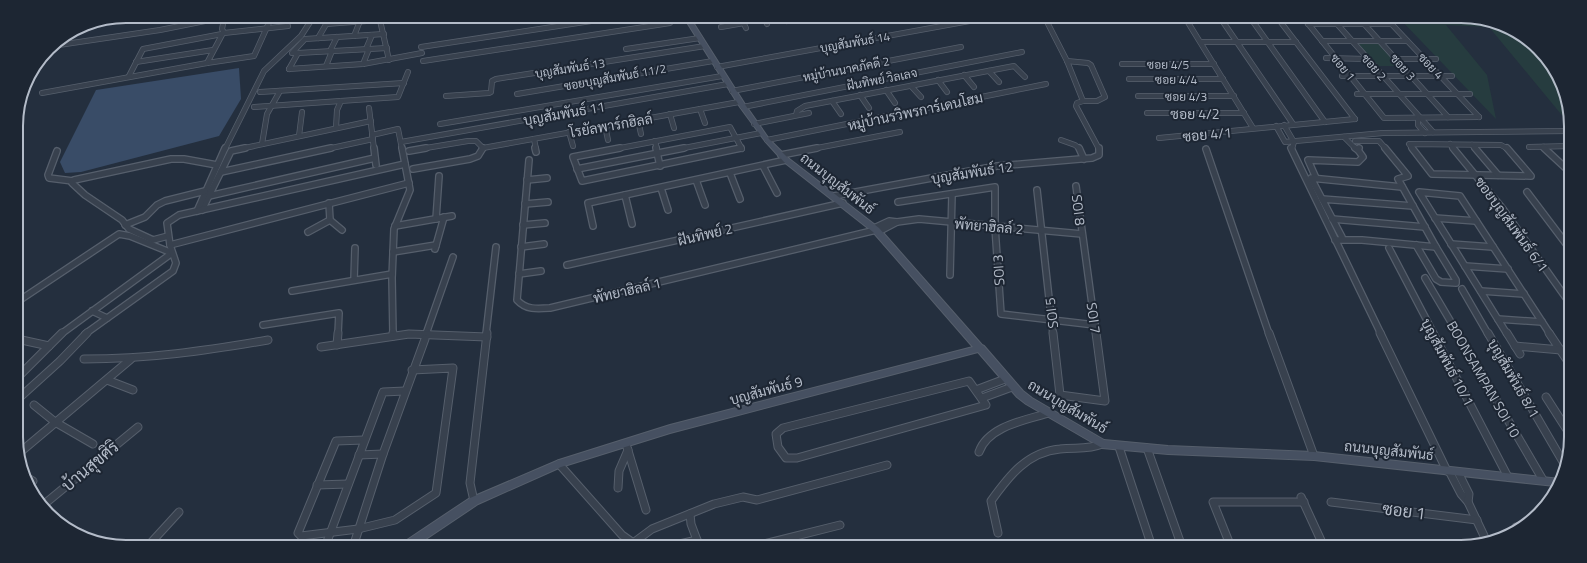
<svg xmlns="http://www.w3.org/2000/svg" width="1587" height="563" font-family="'Titillium Web',Sarabun,sans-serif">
	<rect width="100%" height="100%" fill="#242f3e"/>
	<!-- green -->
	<g fill="#263c3f">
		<path d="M1397 16H1461L1496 22 1544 54 1570 112V125L1489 27 1446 25 1487 75 1496 119Z"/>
		<path d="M1356 42 1380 43 1401 66H1376Z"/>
	</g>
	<!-- water -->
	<path fill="#394c67" d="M239 68 241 99 219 136 81 172 65 173 60 162 96 90Z"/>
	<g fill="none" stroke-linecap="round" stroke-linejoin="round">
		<defs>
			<g id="street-far2">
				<path d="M379 16 389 60"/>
				<path d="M740 16 746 28"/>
				<path d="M763 16 767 24"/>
				<path d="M784 16 787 21"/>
				<path d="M807 16 808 18"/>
				<path d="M1044 16 1067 61 1083 101 1077 103 1076 106 1099 149"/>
				<path d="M1184 16 1253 128"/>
				<path d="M1219 16 1293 124"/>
				<path d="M1249 16 1325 122"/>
				<path d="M1276 16 1355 119"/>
				<path d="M1302 16 1384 118 1479 117"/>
				<path d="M1330 16 1433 132"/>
				<path d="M1357 16 1448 117"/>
				<path d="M1384 16 1479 117"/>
				<path d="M216 18 224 19 222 29 224 33 288 26"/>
				<path d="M687 18 698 16"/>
				<path d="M224 19 257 16"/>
				<path d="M690 22 711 16"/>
				<path d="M326 24 380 20"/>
				<path d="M1308 24H1391"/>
				<path d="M721 27 744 23"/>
				<path d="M223 33 207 63 254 56 272 16"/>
				<path d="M354 36 362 16"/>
				<path d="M318 38 331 16"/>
				<path d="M1322 41H1407"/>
				<path d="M1201 42H1296"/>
				<path d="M52 46 160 30 210 20 217 16"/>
				<path d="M421 47 624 16"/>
				<path d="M366 49 372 35"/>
				<path d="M626 49 700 38"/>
				<path d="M330 51 337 37"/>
				<path d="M298 53 387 48"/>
				<path d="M1326 58 1367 59"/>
				<path d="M1396 59H1436"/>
				<path d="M423 61 670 23 666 16"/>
				<path d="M1067 61 1088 63 1091 65 1105 97 1097 101H1083"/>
				<path d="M136 62 213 50"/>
				<path d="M363 64 369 49"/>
				<path d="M1122 64H1214"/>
				<path d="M326 66 332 51"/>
				<path d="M717 67 986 18 1016 16"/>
				<path d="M289 69 363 64 422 53"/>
				<path d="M289 69 298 53H292L305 39 384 34"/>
				<path d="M989 71 999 82"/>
				<path d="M964 75 974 87"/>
				<path d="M129 76 143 49 222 34"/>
				<path d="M1342 76H1452"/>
				<path d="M1129 79H1223"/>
				<path d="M938 80 947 92"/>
				<path d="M911 86 921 97"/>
				<path d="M886 90 895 103"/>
				<path d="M732 91 961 47"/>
				<path d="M260 92 404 83"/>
				<path d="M42 93 207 63"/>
				<path d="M517 94 713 61"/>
				<path d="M1357 94H1470"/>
				<path d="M860 95 869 108"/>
				<path d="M446 96 489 93 491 92 492 81 496 79 705 46"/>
				<path d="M1138 96H1234"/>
				<path d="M832 101 841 114"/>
				<path d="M254 107 398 97 408 72"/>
				<path d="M743 107 1022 52"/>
				<path d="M369 108 374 149"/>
				<path d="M700 109 705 123"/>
				<path d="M1147 113H1244"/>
				<path d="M670 114 674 128"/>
				<path d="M796 115 797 111 805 106 1014 66 1025 77"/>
				<path d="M1418 118V125L1425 133"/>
				<path d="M638 120 641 134"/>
				<path d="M440 124 722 76"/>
				<path d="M754 124 809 113"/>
				<path d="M1284 125 1294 142"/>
				<path d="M605 126 608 140"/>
				<path d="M1276 126 1285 142 1383 133 1570 131"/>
				<path d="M336 128 337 110 341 101"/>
				<path d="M569 132 573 146"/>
				<path d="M372 135 398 129 402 149"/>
				<path d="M299 136 302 112"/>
				<path d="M1344 137 1356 149"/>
				<path d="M1159 138 1355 119"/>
				<path d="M534 139 536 149"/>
				<path d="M767 140 1046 84"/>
				<path d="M1061 140 1075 145 1080 149"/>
				<path d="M655 141 657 149"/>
				<path d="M1355 141H1379L1386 149"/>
				<path d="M401 142 728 84"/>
				<path d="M262 144 267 114 280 91"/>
				<path d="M1450 144 1454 149"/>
				<path d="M1472 145 1476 149"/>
				<path d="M1529 147 1570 146"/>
				<path d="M1543 147 1545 149"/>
				<path d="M483 148 739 102"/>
				<path d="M225 149 264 71 301 36 314 16"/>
				<path d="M240 149 371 121"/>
				<path d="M327 149 373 139"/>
				<path d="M420 149 468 141H476L483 148"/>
				<path d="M615 149 730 127 742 149"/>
				<path d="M679 149 761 133"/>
				<path d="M812 149 900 132"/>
				<path d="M1292 149 1294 142"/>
				<path d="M1413 149 1409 144 1501 145 1508 149"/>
			</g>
			<g id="street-far1">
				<path d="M374 148 376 165"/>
				<path d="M535 148 536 152"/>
				<path d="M620 148 573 157 582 181 741 148"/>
				<path d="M656 148 660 166"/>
				<path d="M1079 148 1084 159"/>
				<path d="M1291 148 1381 334"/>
				<path d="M1355 148 1358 150 1359 148"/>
				<path d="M1412 148 1432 174 1531 176 1507 148"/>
				<path d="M1453 148 1503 209 1571 305"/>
				<path d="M1475 148 1498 175"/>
				<path d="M1544 148 1570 172"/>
				<path d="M1206 149 1269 334"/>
				<path d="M57 151 48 175 49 178 73 181"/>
				<path d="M409 151 426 148"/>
				<path d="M781 155 817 148"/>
				<path d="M529 160 517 300C526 310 537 309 550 308L876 230"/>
				<path d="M763 166 777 193"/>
				<path d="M413 169 470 159 478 156 483 148"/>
				<path d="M577 169 684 148"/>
				<path d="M221 172 331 148"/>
				<path d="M730 173 740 199"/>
				<path d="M1316 178 1308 160 1358 162 1363 157 1358 150"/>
				<path d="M527 180 547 178"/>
				<path d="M696 180 705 205"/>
				<path d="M1076 186 1096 334"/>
				<path d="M661 188 668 210"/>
				<path d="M1037 190 1053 334"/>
				<path d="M1527 192 1570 249"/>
				<path d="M625 195 632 224"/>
				<path d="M209 196 375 158"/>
				<path d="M834 196 997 166 1092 158 1099 155V148"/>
				<path d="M1322 199 1311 178 1402 187"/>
				<path d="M898 202 995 187V227L1001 314 1095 325"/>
				<path d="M329 203 330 220 342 230"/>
				<path d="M525 204 548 202"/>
				<path d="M202 210 231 151 245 148"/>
				<path d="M197 211 225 148"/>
				<path d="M1435 218 1476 221"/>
				<path d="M436 219 439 176"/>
				<path d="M1332 219 1425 227"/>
				<path d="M897 222 919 219 1082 234"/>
				<path d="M125 225 145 217 157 205 165 201 205 191"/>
				<path d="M523 225 545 223"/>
				<path d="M395 226 452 216"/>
				<path d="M593 226 588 203 786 160"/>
				<path d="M874 228 889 221 897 222 878 232"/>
				<path d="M308 232 330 220"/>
				<path d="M168 236 153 240 129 229 122 220 85 195 72 183 74 180 171 159H184L217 165"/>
				<path d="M1342 237 1322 199 1413 206"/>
				<path d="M1335 240H1362L1436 247 1398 179 1408 176 1385 148"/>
				<path d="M1451 244 1493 247"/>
				<path d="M170 245 409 183"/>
				<path d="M1416 245 1436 279 1441 282 1456 283V280L1436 247"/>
				<path d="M521 247 544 244"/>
				<path d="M1389 248 1434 334"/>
				<path d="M435 249 444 217"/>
				<path d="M393 252 436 245"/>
				<path d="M567 265 843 203"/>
				<path d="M1465 266 1508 269"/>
				<path d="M519 274 541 271"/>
				<path d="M950 275 952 194"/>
				<path d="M1425 278 1458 334"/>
				<path d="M354 280 355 248"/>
				<path d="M1462 289 1488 334"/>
				<path d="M292 291 392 274"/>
				<path d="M1481 291 1524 294"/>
				<path d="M17 302 119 234 130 236 172 253 61 334"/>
				<path d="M92 311 107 318"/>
				<path d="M1498 319 1542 322"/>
				<path d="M263 325 339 313 338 334"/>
				<path d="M85 334 173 271 176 263 170 245 167 223 179 215 405 164"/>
				<path d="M393 334 392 278 394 229 410 190 402 148"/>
				<path d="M426 334 453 257"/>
				<path d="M486 334 496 247"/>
				<path d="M1507 334 1419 192 1460 196 1550 334"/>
			</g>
			<g id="street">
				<path d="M393 333V336"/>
				<path d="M1053 333 1060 395 1105 401 1096 333"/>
				<path d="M1269 333 1314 456"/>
				<path d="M1380 333 1447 471"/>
				<path d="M1433 333 1508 477"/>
				<path d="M1457 333 1543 480"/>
				<path d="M1488 333 1566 467"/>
				<path d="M1507 333 1520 354"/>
				<path d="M1549 333 1571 366"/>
				<path d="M426 335 427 333"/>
				<path d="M17 339 49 346"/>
				<path d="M337 345 338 333"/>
				<path d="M1515 346 1561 350"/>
				<path d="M321 347 409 334 487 337"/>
				<path d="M84 359C149 359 204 351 268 340"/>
				<path d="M18 377 62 333"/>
				<path d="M107 380 133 390"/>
				<path d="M969 381 986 405 797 458H786L778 447 776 434 783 428Z"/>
				<path d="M976 390 1005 379"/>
				<path d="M1546 397 1571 436"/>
				<path d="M982 398 1012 387"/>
				<path d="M18 399 60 361 87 333"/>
				<path d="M34 405 55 422 93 444"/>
				<path d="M364 440 336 441 298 533 301 536 358 529 395 520 436 493 453 368 412 370"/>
				<path d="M626 444 646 510"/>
				<path d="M1119 447 1152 547"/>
				<path d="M1147 448 1182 547"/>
				<path d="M979 452C988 426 1026 420 1049 413"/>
				<path d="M18 454 131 359"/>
				<path d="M359 455 383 454"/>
				<path d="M559 464 622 535 639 547"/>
				<path d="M1449 471 1461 494 1468 502 1486 540"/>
				<path d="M1458 472 1469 494 1468 502"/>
				<path d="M28 478 33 481"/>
				<path d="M317 485 348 484"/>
				<path d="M618 488 619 471 628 450"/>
				<path d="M1301 497 1324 547"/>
				<path d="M474 501 470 483 487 333"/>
				<path d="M1331 502 1477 520"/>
				<path d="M42 506 138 427"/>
				<path d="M690 514 691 524 697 540"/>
				<path d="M1516 527H1520"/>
				<path d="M998 533 991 501C1009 476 1027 452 1060 449 1075 447 1088 450 1102 444"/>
				<path d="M633 543 652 529 714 504 743 497 757 500 887 465"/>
				<path d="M147 547 179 512"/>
				<path d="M325 547 383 392 405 391"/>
				<path d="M353 547 383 454 425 339"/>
				<path d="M649 547 671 546 697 540 699 547"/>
				<path d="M752 547 840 525"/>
				<path d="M1231 547 1213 502H1304"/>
			</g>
			<path id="secondary" d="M683 16H689L746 106 769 139 788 158 879 228 982 345 984 346 1023 391 1032 398 1104 440 1168 446 1314 452 1560 479 1555 486 1314 460 1168 454 1102 448 1026 404 1017 397 978 352 670 433 561 467 478 504 414 547H400L401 544 470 498 559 460 670 425 973 347 873 232 784 162 765 141 740 107Z"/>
		</defs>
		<!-- street-far2 casing -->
		<use href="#street-far2" stroke="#565f6c" stroke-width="6"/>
		<!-- street-far1 casing -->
		<use href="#street-far1" stroke="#565f6c" stroke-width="8"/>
		<!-- street casing -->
		<use href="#street" stroke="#565f6c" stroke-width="9"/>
		<!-- secondary casing -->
		<use href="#secondary" stroke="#565f6c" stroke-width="2"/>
		<!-- street-far2 -->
		<use href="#street-far2" stroke="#38414e" stroke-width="4.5"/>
		<!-- street-far1 -->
		<use href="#street-far1" stroke="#38414e" stroke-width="5.5"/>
		<!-- street -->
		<use href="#street" stroke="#38414e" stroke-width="7"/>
		<!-- secondary -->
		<use href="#secondary" fill="#465061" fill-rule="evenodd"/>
	</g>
	<g text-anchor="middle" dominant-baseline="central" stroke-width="4" stroke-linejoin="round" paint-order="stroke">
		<!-- far-street labels -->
		<g font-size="12" fill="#b4bcc9" stroke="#1d2633">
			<text transform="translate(855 42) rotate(-10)">บุญสัมพันธ์ 14</text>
			<text x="1168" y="64">ซอย 4/5</text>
			<text transform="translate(1431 66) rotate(47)">ซอย 4</text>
			<text transform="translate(1343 67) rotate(51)">ซอย 1</text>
			<text transform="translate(1374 67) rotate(49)">ซอย 2</text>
			<text transform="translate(1403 67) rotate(48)">ซอย 3</text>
			<text transform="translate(570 68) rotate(-9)">บุญสัมพันธ์ 13</text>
			<text transform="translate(846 69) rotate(-11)">หมู่บ้านนาคภัคดี 2</text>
			<text transform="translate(615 77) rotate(-10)">ซอยบุญสัมพันธ์ 11/2</text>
			<text transform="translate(882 79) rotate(-11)">ฝันทิพย์ วิลเลจ</text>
			<text x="1176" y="79">ซอย 4/4</text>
			<text x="1186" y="96">ซอย 4/3</text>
		</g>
		<!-- street labels -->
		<g font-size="14" fill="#b4bcc9" stroke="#1d2633">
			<text transform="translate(915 111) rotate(-12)">หมู่บ้านรวิพรการ์เดนโฮม</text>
			<text transform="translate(564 113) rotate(-10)">บุญสัมพันธ์ 11</text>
			<text x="1195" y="113">ซอย 4/2</text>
			<text transform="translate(611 125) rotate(-10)">โรยัลพาร์กฮิลล์</text>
			<text transform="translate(1207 134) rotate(-5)">ซอย 4/1</text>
			<text transform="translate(972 172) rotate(-9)">บุญสัมพันธ์ 12</text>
			<text transform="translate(838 183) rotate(38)">ถนนบุญสัมพันธ์</text>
			<text transform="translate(1079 210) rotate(83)">SOI 8</text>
			<text transform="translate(1512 224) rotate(54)">ซอยบุญสัมพันธ์ 6/1</text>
			<text transform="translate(989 226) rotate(5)">พัทยาฮิลล์ 2</text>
			<text transform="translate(705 234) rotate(-13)">ฝันทิพย์ 2</text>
			<text transform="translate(998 270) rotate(-94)">SOI 3</text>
			<text transform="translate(627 290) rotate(-13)">พัทยาฮิลล์ 1</text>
			<text transform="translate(1051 313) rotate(-97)">SOI 5</text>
			<text transform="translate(1094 318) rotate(82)">SOI 7</text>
			<text transform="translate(1448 362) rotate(62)">บุญสัมพันธ์ 10/1</text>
			<text transform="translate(1514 378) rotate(60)">บุญสัมพันธ์ 8/1</text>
			<text transform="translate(1484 379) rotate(60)">BOONSAMPAN SOI 10</text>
			<text transform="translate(766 390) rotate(-15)">บุญสัมพันธ์ 9</text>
			<text transform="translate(1068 406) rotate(31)">ถนนบุญสัมพันธ์</text>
			<text transform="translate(1389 450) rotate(6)">ถนนบุญสัมพันธ์</text>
		</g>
		<!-- near-street labels -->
		<g font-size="17" fill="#b4bcc9" stroke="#1d2633">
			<text transform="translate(90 466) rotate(-40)">บ้านสุขศิริ</text>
			<text transform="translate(1404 511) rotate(7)">ซอย 1</text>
		</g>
	</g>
	<!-- crop -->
	<path d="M0 0H1587V563H0ZM126 23H1461A103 103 0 0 1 1564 126V437A103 103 0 0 1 1461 540H126A103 103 0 0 1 23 437V126A103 103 0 0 1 126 23Z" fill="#1d2633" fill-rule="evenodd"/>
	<path fill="none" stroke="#b4bcc9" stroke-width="2" d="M126 23H1461A103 103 0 0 1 1564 126V437A103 103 0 0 1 1461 540H126A103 103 0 0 1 23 437V126A103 103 0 0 1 126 23Z"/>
</svg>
